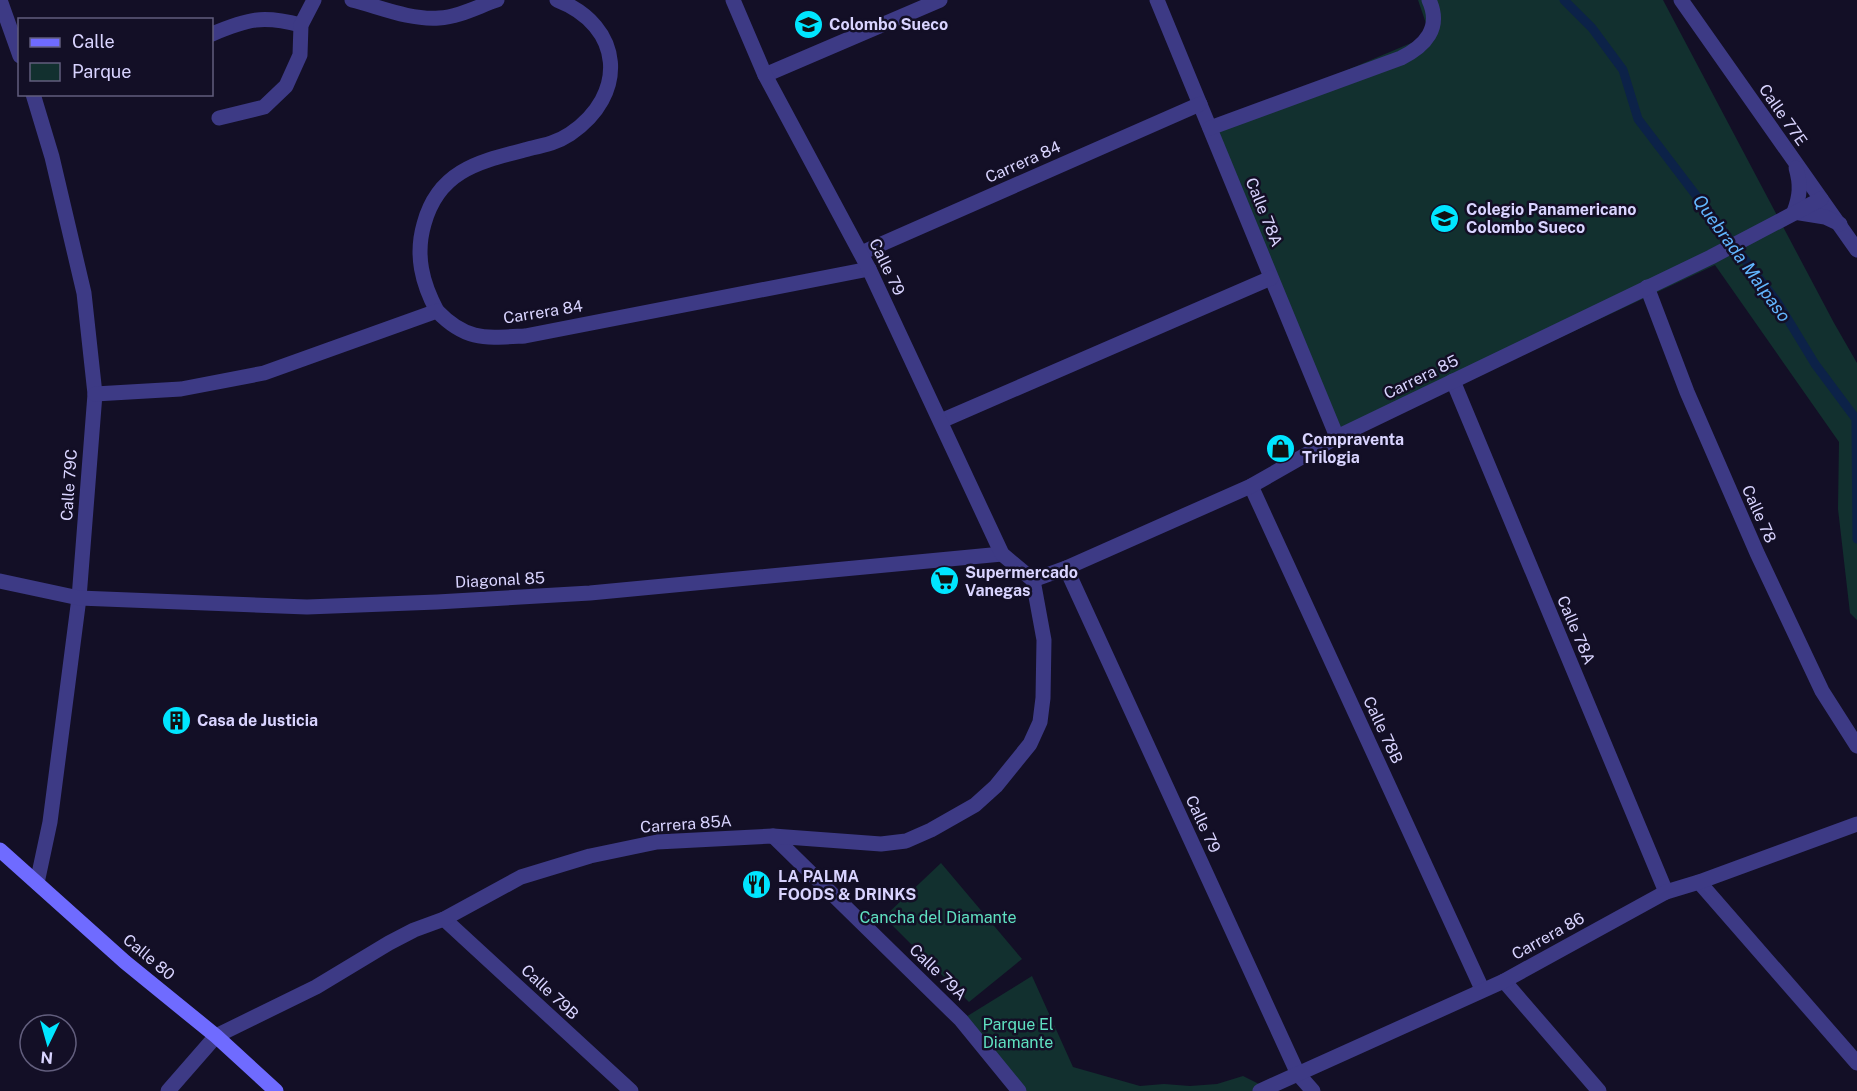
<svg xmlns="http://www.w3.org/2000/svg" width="1857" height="1091" font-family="'Public Sans',sans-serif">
	<rect width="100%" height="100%" fill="#130f26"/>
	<!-- green -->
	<g fill="#12302f">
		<path d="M1418 0H1663L1834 323 1857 363V620L1850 613 1838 509 1839 442 1715 265 1339 441 1213 127 1430 35Z"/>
		<path d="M941 863 1022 959 969 1002 884 917Z"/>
		<path d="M1032 976 1073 1067 1140 1086 1164 1084 1190 1086 1217 1084 1243 1076 1267 1088 1260 1091H1019L961 1020Z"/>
	</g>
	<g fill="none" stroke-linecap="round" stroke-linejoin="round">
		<!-- stream -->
		<path stroke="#0c2248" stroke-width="9" d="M1564 0 1592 28 1623 70 1638 119 1778 303 1815 364 1856 419 1857 539"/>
		<!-- street -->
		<g stroke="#3d3a85" stroke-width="15">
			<path d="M0 0 20 56"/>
			<path d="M352 0C380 7 409 20 439 18 459 17 479 6 497 0"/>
			<path d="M1157 0 1337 437"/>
			<path d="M1681 0 1857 250"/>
			<path d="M212 34C248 19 262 15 301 25"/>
			<path d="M765 75 940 0"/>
			<path d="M33 94 52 157 84 293 95 394 79 598 50 822 37 883"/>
			<path d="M219 118 264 107 286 86 300 55 301 25 314 0"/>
			<path d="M1210 128 1401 58C1425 46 1442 28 1429 0"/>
			<path d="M1796 168C1801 185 1800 196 1794 212L1825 217 1840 224"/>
			<path d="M861 253 1200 104"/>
			<path d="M1647 287 1687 392 1757 553 1822 691 1857 746"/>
			<path d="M437 311C422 283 415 255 424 224 439 168 483 161 532 148 546 145 558 142 570 134 628 95 624 26 557 0"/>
			<path d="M1453 381 1666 892"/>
			<path d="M95 394 181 389 264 373 437 311C466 341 485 338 525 336L869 269"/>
			<path d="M941 421 1271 278"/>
			<path d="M1251 486 1482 989"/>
			<path d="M1066 568 1298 1074 1313 1091"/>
			<path d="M1033 580 1066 568 1251 486 1337 437 1711 257 1821 199"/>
			<path d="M0 581 79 598 307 607 437 602 590 593 1002 554"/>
			<path d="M773 836 961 1020 1019 1091"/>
			<path d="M1699 882 1857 1063"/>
			<path d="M444 919 631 1091"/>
			<path d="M1504 981 1599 1091"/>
			<path d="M168 1091 216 1036 316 987 389 943 414 930 444 919 521 877 590 856 657 842 773 836 881 844 906 841 931 830 975 805 996 786 1030 744 1040 722 1043 698 1044 640 1033 580 1002 554 869 269 765 75 733 0"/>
			<path d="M1260 1091 1504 981 1666 892 1699 882 1857 824"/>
		</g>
		<!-- secondary -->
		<path stroke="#6f6bff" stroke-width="15" d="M0 850 125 962 216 1036 276 1091"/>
	</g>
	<!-- icons -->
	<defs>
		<symbol id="school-disc" viewBox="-11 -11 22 22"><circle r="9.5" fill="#00e5ff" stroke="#130f26"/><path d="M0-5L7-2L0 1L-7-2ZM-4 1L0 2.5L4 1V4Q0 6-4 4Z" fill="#111"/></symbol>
		<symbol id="shop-disc" viewBox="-11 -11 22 22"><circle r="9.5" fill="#00e5ff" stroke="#130f26"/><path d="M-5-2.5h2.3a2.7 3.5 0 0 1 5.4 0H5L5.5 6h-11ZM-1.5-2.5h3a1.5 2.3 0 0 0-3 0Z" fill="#111"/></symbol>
		<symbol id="supermarket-disc" viewBox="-11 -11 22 22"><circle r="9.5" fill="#00e5ff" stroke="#130f26"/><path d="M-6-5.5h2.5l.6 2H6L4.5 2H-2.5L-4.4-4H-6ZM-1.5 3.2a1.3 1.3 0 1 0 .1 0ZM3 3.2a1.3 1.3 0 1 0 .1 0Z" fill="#111"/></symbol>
		<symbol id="building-disc" viewBox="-11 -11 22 22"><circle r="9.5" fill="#00e5ff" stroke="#130f26"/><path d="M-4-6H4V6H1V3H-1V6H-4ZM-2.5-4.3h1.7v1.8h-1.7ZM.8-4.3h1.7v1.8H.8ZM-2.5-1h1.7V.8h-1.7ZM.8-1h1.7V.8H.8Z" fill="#111"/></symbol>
		<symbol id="restaurant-disc" viewBox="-11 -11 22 22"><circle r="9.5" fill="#00e5ff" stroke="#130f26"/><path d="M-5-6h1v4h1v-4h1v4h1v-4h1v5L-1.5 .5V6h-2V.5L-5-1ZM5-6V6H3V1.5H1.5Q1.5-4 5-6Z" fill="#111"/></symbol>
	</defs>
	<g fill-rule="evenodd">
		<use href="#school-disc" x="792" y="8" width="33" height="33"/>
		<use href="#school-disc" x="1428" y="202" width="33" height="33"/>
		<use href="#shop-disc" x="1264" y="432" width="33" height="33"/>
		<use href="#supermarket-disc" x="928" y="564" width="33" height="33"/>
		<use href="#building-disc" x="160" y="704" width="33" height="33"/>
		<use href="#restaurant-disc" x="740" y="868" width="33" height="33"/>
	</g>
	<g text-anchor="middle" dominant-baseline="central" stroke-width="5" stroke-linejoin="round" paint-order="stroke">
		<!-- poi labels -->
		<g font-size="16" font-weight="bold" fill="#d9d4ff" stroke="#130f26" text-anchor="start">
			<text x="829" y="24">Colombo Sueco</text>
			<text x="1466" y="209">Colegio Panamericano<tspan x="1466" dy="18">Colombo Sueco</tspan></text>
			<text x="1302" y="439">Compraventa<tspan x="1302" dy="18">Trilogia</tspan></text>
			<text x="965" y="572">Supermercado<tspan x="965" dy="18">Vanegas</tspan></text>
			<text x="197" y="720">Casa de Justicia</text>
			<text x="778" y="876">LA PALMA<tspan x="778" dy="18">FOODS &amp; DRINKS</tspan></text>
		</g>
		<!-- street labels -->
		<g font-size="16" fill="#d9d4ff" stroke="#130f26">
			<text transform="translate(1783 115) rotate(55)">Calle 77E</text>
			<text transform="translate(1023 162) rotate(-24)">Carrera 84</text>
			<text transform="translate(1264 212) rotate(68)">Calle 78A</text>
			<text transform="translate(887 267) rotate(64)">Calle 79</text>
			<text transform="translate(543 312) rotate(-9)">Carrera 84</text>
			<text transform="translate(1421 377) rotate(-26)">Carrera 85</text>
			<text transform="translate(69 485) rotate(-86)">Calle 79C</text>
			<text transform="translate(1759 514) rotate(66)">Calle 78</text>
			<text transform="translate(500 580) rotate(-3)">Diagonal 85</text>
			<text transform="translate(1576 630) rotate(67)">Calle 78A</text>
			<text transform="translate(1383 730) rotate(65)">Calle 78B</text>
			<text transform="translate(686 824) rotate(-4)">Carrera 85A</text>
			<text transform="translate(1203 824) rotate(65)">Calle 79</text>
			<text transform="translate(1548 936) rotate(-29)">Carrera 86</text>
			<text transform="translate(149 957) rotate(40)">Calle 80</text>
			<text transform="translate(938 972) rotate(44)">Calle 79A</text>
			<text transform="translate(550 992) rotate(43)">Calle 79B</text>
		</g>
		<!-- park labels -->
		<g font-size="16" fill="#5fe0c0" stroke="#130f26">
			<text x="938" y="917">Cancha del Diamante</text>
			<text x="1018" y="1024">Parque El<tspan x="1018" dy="18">Diamante</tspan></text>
		</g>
		<!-- water labels -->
		<g font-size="18" font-style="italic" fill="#62b6ff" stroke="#130f26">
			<text transform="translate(1742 258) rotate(54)">Quebrada Malpaso</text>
		</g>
	</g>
	<!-- legend -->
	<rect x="18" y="18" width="195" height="78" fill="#130f26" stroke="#625e7d" stroke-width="1.5"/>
	<rect x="30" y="38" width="30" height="9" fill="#6f6bff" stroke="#625e7d" stroke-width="1.5"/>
	<text x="72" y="48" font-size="18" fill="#d9d4ff">Calle</text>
	<rect x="30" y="63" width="30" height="18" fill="#12302f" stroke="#625e7d" stroke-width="1.5"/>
	<text x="72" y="78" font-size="18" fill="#d9d4ff">Parque</text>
	<!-- north arrow -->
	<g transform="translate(48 1043) rotate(185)"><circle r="28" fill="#130f26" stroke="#625e7d" stroke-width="1.5"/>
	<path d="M0-4.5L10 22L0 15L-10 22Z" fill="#00e5ff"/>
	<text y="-9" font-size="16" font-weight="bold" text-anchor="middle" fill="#d9d4ff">N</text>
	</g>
</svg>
